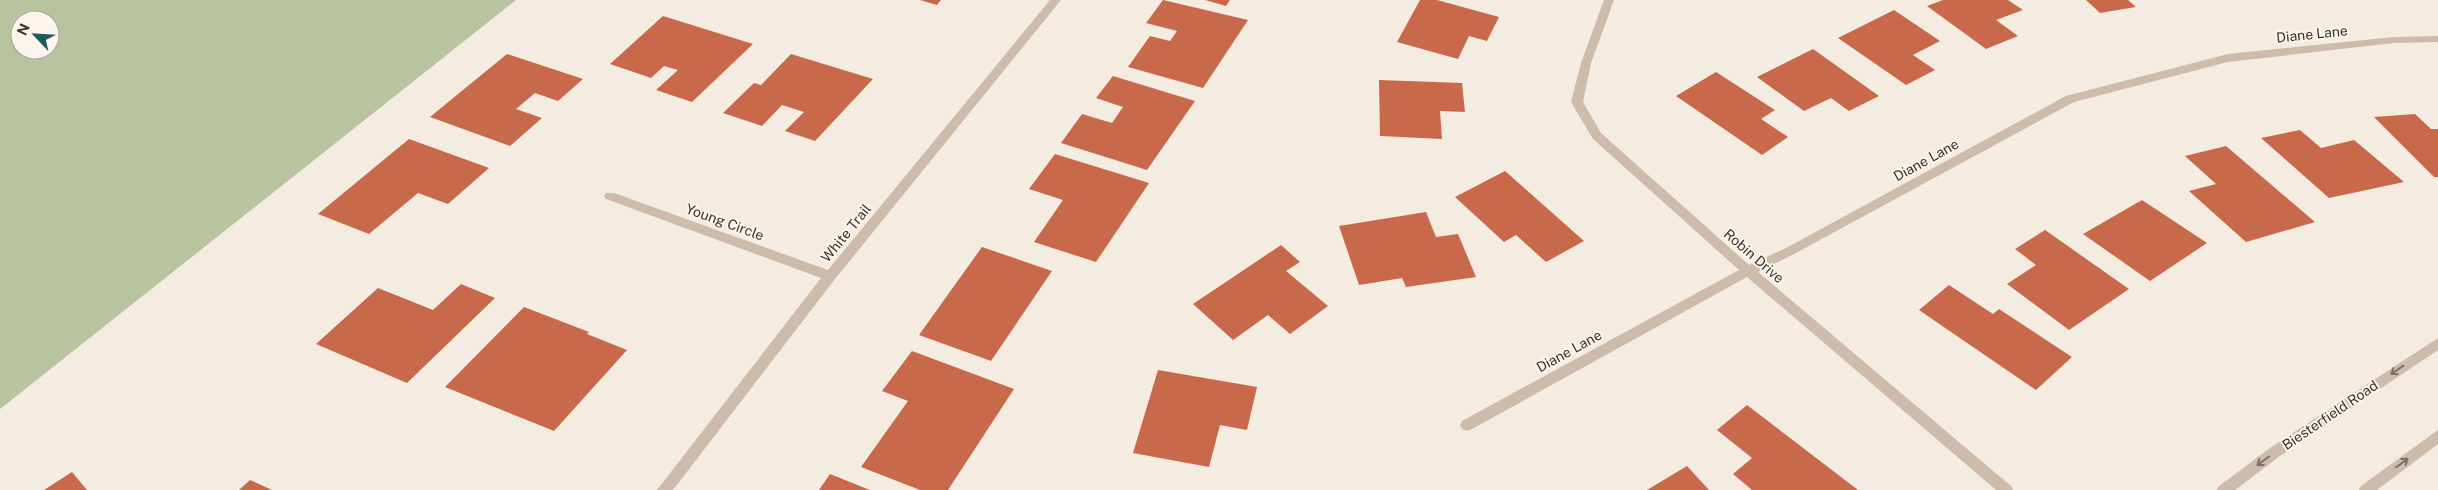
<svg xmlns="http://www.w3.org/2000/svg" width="2438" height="490" font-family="'Public Sans',sans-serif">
	<rect width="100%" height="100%" fill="#f4ebe1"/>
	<!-- green -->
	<path fill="#b8c4a0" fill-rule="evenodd" d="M0 0H516L0 409ZM20 20H50V50H20Z"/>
	<!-- building -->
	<g fill="#c8694b">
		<path d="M920 0H941L937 5Z"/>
		<path d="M1163 0 1248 20 1203 88 1128 67 1150 36 1170 41 1177 31 1146 23Z"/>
		<path d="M1205 0H1230L1226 6Z"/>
		<path d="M1420 0H1437L1499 17 1487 41 1469 36 1458 59 1397 42Z"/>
		<path d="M1943 0H2008L2023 10 1996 20 2018 36 1986 49 1927 6Z"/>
		<path d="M2086 0H2128L2136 7 2100 13Z"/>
		<path d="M1894 10 1940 41 1913 55 1935 70 1906 85 1838 38Z"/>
		<path d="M663 16 753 44 692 102 656 90 678 70 664 66 651 78 610 64Z"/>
		<path d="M1813 49 1879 96 1849 111 1831 98 1804 111 1757 77Z"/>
		<path d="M507 54 583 79 558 101 535 93 516 109 542 118 510 146 430 117Z"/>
		<path d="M791 54 873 79 815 141 785 131 804 112 782 105 762 126 723 113 754 83 761 85Z"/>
		<path d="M1716 72 1775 110 1761 119 1788 137 1762 155 1676 96Z"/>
		<path d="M1113 76 1195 101 1147 170 1061 143 1082 114 1112 123 1123 107 1096 98Z"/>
		<path d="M1379 80 1462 83 1465 112 1440 111 1442 139 1380 136Z"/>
		<path d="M2415 114 2431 129H2438V177H2434L2374 117Z"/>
		<path d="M2300 130 2321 148 2354 140 2404 182 2329 198 2261 138Z"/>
		<path d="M409 139 489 168 448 204 418 193 369 234 318 214Z"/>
		<path d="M2226 146 2315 222 2246 242 2189 191 2216 184 2185 156Z"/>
		<path d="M1055 154 1149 183 1096 262 1034 242 1063 200 1029 189Z"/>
		<path d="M1505 171 1584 241 1546 262 1516 235 1504 242 1455 197Z"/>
		<path d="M2142 200 2207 243 2150 281 2083 234Z"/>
		<path d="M1426 212 1436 237 1458 234 1476 277 1406 287 1402 278 1359 285 1339 226Z"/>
		<path d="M2045 230 2129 289 2069 330 2007 284 2036 265 2015 249Z"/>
		<path d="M1281 245 1300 262 1286 271 1328 306 1290 334 1268 315 1233 340 1193 304Z"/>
		<path d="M982 247 1052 271 991 361 919 335Z"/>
		<path d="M461 284 495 298 407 383 316 344 378 288 433 310Z"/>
		<path d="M1949 285 1993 314 1999 309 2072 357 2036 390 1919 310Z"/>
		<path d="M524 307 589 332 587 334 627 350 554 431 445 387Z"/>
		<path d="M912 351 1014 389 948 490H920L861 467 908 401 882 391Z"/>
		<path d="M1158 370 1257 387 1247 430 1220 425 1209 467 1133 453Z"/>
		<path d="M1747 405 1858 490H1752L1733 474 1752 458 1717 430Z"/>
		<path d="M1687 466 1709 490H1647Z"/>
		<path d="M72 472 87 490H44Z"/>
		<path d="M830 474 870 490H819Z"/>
		<path d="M250 480 272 490H239Z"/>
	</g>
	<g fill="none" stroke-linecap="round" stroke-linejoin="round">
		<!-- minor -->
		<g fill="#cdbbac" fill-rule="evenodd">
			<path d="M1050 0H1061L835 279 673 490H657L821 278 606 199 604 196 606 193H614L828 270Z"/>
			<path d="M1604 0H1614L1591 63 1583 102 1601 133 1749 265 1786 248 2066 96 2228 54 2394 37 2438 36V42L2394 43 2228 62 2074 102 1794 254 1758 272 2011 486 2013 490H1996L1747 277 1472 429 1467 431 1462 429 1460 425 1462 421 1739 270 1593 139 1571 102 1581 63Z"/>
			<path d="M2438 338V350L2280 456 2235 490H2217L2219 486 2270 448Z"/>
			<path d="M2438 430V444L2377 490H2359L2361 486Z"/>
		</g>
	</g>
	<!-- one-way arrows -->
	<defs><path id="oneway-shaft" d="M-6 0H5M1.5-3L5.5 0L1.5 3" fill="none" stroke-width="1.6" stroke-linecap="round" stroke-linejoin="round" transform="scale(1.25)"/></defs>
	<g stroke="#7d6f65">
		<use href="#oneway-shaft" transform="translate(2397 370) rotate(146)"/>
		<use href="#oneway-shaft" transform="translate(2263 461) rotate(143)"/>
		<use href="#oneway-shaft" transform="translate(2402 463) rotate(-37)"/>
	</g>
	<g text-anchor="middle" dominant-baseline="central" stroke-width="4" stroke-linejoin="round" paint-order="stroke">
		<!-- street labels -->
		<g font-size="14" fill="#3b302b" stroke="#fbf5ee">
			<text transform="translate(2312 34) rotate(-6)">Diane Lane</text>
			<text transform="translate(1926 160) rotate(-29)">Diane Lane</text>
			<text transform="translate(725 222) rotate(20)">Young Circle</text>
			<text transform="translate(846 233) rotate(-51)">White Trail</text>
			<text transform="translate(1754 256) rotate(41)">Robin Drive</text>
			<text transform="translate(1569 351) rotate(-29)">Diane Lane</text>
			<text transform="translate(2330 415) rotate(-34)">Biesterfield Road</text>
		</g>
	</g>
	<!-- north arrow -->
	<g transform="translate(35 35) rotate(295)"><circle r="24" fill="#fbf5ee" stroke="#aea6a0"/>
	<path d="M0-4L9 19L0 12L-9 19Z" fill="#1f5a5e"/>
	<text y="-8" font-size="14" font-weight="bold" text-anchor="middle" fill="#3b302b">N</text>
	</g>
</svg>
